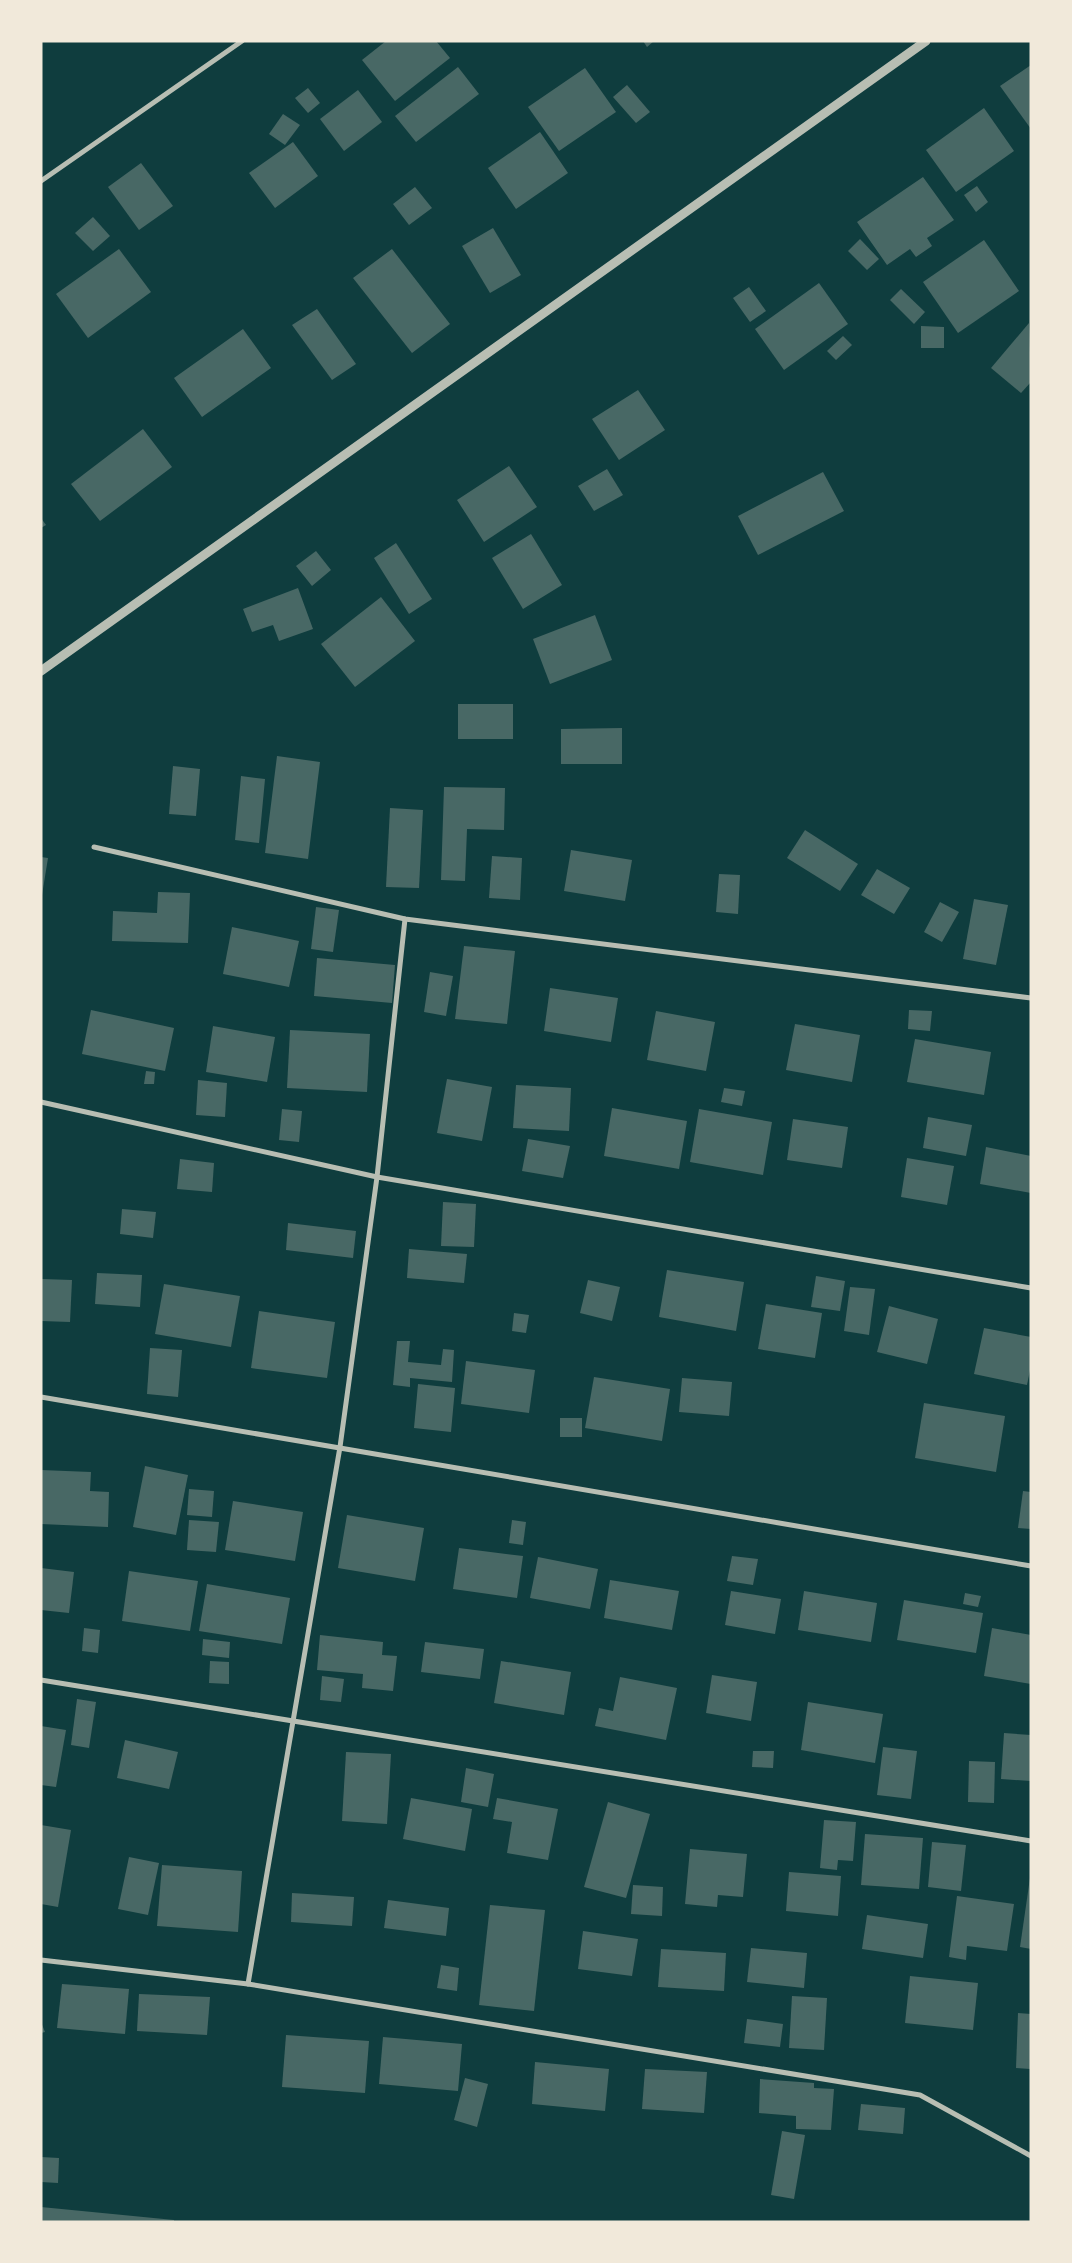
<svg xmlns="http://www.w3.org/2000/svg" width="1072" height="2263" font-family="Lato,sans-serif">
	<rect width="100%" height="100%" fill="#0f3d3e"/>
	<!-- building -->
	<g fill="#486865">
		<path d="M386 41H436L450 58 395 101 362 60Z"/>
		<path d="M643 41H654L647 47Z"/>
		<path d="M1031 65V129L1000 86Z"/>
		<path d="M458 67 479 94 416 142 395 116Z"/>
		<path d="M585 68 616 112 559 151 528 107Z"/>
		<path d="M627 85 650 112 636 123 613 97Z"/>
		<path d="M308 88 320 103 308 113 295 98Z"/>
		<path d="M358 90 382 122 344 151 320 119Z"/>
		<path d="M984 108 1014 151 956 192 926 150Z"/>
		<path d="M283 114 300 125 285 145 269 134Z"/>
		<path d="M540 132 568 173 516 209 488 168Z"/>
		<path d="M293 142 318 176 275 208 249 173Z"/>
		<path d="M141 163 173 206 139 230 108 187Z"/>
		<path d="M923 177 954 220 927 238 932 246 916 257 910 249 887 265 857 222Z"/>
		<path d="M977 186 988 202 976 212 964 195Z"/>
		<path d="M415 187 432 208 409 225 393 204Z"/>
		<path d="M93 217 110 236 93 251 75 233Z"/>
		<path d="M493 228 521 275 490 293 462 246Z"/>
		<path d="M860 239 879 259 867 270 848 251Z"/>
		<path d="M984 240 1019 291 958 333 923 282Z"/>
		<path d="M119 249 151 292 88 338 56 294Z"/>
		<path d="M392 249 450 324 412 353 353 278Z"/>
		<path d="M819 283 848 324 784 370 755 329Z"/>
		<path d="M749 287 766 311 750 322 733 298Z"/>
		<path d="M901 289 925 312 914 324 890 300Z"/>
		<path d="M317 309 356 364 332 380 292 325Z"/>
		<path d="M1029 323 1031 382 1021 393 991 368Z"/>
		<path d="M921 326 944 327V348H921Z"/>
		<path d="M243 329 271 368 202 417 174 378Z"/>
		<path d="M843 336 852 345 836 360 827 351Z"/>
		<path d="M638 390 665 430 619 460 592 419Z"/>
		<path d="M143 429 172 467 100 521 71 484Z"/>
		<path d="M509 466 537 507 484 542 457 500Z"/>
		<path d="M607 469 623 495 594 511 578 486Z"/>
		<path d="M823 472 844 511 758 555 738 516Z"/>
		<path d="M41 518 46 525 41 528Z"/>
		<path d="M531 534 562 585 523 609 492 558Z"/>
		<path d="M396 543 432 599 409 614 374 558Z"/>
		<path d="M316 551 331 570 312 586 296 566Z"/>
		<path d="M298 588 313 629 279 641 273 625 252 632 243 609Z"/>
		<path d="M381 597 415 641 355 687 321 644Z"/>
		<path d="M595 615 612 660 550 684 533 639Z"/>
		<rect x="458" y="704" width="55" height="35"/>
		<path d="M622 728V764H561V729Z"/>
		<path d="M277 756 320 762 308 859 265 853Z"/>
		<path d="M173 766 200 769 196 816 169 814Z"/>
		<path d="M241 776 265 779 259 843 235 840Z"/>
		<path d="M444 787 505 788 504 830 467 829 465 881 441 880Z"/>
		<path d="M390 808 423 810 419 888 386 887Z"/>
		<path d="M805 830 858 864 840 891 787 858Z"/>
		<path d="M571 850 632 860 625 901 564 891Z"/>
		<path d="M492 856 522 858 520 900 489 898Z"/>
		<path d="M41 857 48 858 42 895H41Z"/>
		<path d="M877 869 910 888 894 914 861 895Z"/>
		<path d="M719 874 740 875 738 914 716 912Z"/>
		<path d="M158 892 190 893 188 943 112 941 113 911 157 913Z"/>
		<path d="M974 899 1008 905 996 965 963 959Z"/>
		<path d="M940 902 959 912 942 942 924 932Z"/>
		<path d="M316 907 339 910 333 952 311 949Z"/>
		<path d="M232 927 299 941 289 987 223 974Z"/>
		<path d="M464 946 515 951 507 1024 455 1019Z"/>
		<path d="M317 958 395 965 392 1003 314 996Z"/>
		<path d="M430 972 453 976 446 1016 424 1012Z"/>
		<path d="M550 988 618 998 611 1042 544 1031Z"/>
		<path d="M91 1010 174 1028 165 1071 82 1054Z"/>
		<path d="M909 1010 932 1011 930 1031 908 1029Z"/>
		<path d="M656 1011 715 1022 706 1071 647 1060Z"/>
		<path d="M795 1024 860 1035 852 1082 786 1070Z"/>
		<path d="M213 1026 275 1037 267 1082 206 1072Z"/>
		<path d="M290 1030 370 1034 367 1092 287 1088Z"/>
		<path d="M915 1039 991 1052 984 1095 907 1082Z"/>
		<path d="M146 1071 155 1072 154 1084H144Z"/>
		<path d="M447 1079 492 1087 482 1141 437 1133Z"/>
		<path d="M198 1080 227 1083 225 1117 196 1115Z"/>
		<path d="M516 1085 571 1088 569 1131 513 1128Z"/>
		<path d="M724 1088 745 1091 742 1106 721 1102Z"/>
		<path d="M612 1108 687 1121 679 1169 604 1156Z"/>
		<path d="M282 1109 302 1111 299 1142 279 1140Z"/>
		<path d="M699 1109 772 1122 763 1175 690 1162Z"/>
		<path d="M928 1117 972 1125 966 1156 923 1148Z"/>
		<path d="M793 1119 848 1127 842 1168 787 1160Z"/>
		<path d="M528 1139 570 1146 563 1178 522 1171Z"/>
		<path d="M986 1147 1031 1156V1193L980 1184Z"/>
		<path d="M907 1158 954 1166 947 1205 901 1197Z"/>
		<path d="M180 1159 214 1163 212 1192 177 1189Z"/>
		<path d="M443 1202 476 1204 474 1247 441 1246Z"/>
		<path d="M122 1209 156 1212 153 1238 120 1234Z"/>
		<path d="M288 1223 356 1231 353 1258 286 1250Z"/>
		<path d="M409 1249 467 1254 464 1283 407 1278Z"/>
		<path d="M667 1270 744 1282 736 1331 659 1317Z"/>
		<path d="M97 1273 142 1275 140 1307 95 1304Z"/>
		<path d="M816 1276 845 1281 840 1311 811 1307Z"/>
		<path d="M42 1279 72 1280 70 1322 41 1321Z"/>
		<path d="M588 1280 620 1287 612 1321 580 1313Z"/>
		<path d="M164 1284 240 1296 231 1347 155 1334Z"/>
		<path d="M850 1287 875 1289 869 1335 844 1331Z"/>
		<path d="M766 1304 822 1313 815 1358 758 1349Z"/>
		<path d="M889 1306 938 1319 927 1364 877 1352Z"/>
		<path d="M259 1311 335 1322 327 1378 251 1368Z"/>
		<path d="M514 1313 529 1315 526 1333 512 1331Z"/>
		<path d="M984 1328 1031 1337V1365L1027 1385 974 1374Z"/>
		<path d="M397 1341H410L408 1362 441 1365 443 1349 454 1350 452 1382 410 1378V1387L393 1385Z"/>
		<path d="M150 1348 182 1350 178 1397 147 1394Z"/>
		<path d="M466 1361 535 1370 529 1413 461 1404Z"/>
		<path d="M594 1377 670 1389 662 1441 585 1428Z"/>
		<path d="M682 1378 732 1382 729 1416 679 1412Z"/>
		<path d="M418 1384 455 1388 451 1432 414 1428Z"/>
		<path d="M924 1403 1005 1416 996 1472 915 1458Z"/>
		<rect x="560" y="1418" width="22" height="19"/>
		<path d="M145 1466 188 1475 176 1535 133 1527Z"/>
		<path d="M41 1470 91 1472 90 1491 109 1492 108 1527 41 1524Z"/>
		<path d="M189 1489 214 1491 212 1517 187 1515Z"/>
		<path d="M1023 1491 1031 1492V1529L1018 1528Z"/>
		<path d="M233 1501 303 1512 295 1561 225 1550Z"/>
		<path d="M347 1515 424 1528 415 1581 338 1568Z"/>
		<path d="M189 1520 219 1522 216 1552 187 1550Z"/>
		<path d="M512 1520 526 1522 523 1545 509 1543Z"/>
		<path d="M459 1548 523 1556 517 1598 453 1589Z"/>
		<path d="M732 1556 758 1559 753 1585 727 1581Z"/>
		<path d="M538 1557 598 1569 590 1609 530 1598Z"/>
		<path d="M41 1568 74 1572 69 1613 41 1610Z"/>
		<path d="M129 1571 198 1581 190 1631 122 1621Z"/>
		<path d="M610 1580 679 1591 672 1630 604 1618Z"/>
		<path d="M207 1584 290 1598 282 1644 199 1631Z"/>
		<path d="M731 1591 781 1599 775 1634 725 1625Z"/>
		<path d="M804 1591 877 1603 871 1642 798 1630Z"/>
		<path d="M965 1593 981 1596 978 1607 963 1604Z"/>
		<path d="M904 1600 983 1613 976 1653 897 1640Z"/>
		<path d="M84 1628 100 1630 98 1653 82 1651Z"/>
		<path d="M992 1628 1031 1635V1684L984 1676Z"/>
		<path d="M320 1635 383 1642 382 1655 397 1656 393 1691 362 1688 363 1674 317 1670Z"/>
		<path d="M203 1639 230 1642 229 1658 202 1655Z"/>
		<path d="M425 1642 484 1649 480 1679 421 1672Z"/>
		<path d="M210 1661 229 1662V1684L209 1683Z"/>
		<path d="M501 1661 571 1672 564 1715 494 1703Z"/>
		<path d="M712 1675 757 1682 751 1721 706 1713Z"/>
		<path d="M322 1676 344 1679 341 1702 320 1700Z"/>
		<path d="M620 1677 677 1688 666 1740 595 1726 599 1708 613 1711Z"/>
		<path d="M77 1699 96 1702 89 1748 71 1745Z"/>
		<path d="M808 1702 883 1714 875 1763 801 1750Z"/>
		<path d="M41 1726 66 1730 56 1787 41 1785Z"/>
		<path d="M1004 1733 1031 1735V1781L1001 1779Z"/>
		<path d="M125 1740 178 1752 169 1789 117 1778Z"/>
		<path d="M883 1747 917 1751 911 1799 877 1795Z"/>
		<path d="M753 1751H774L773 1768 752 1767Z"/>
		<path d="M346 1752 391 1754 387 1824 342 1821Z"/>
		<path d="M969 1761 995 1762 994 1803 968 1802Z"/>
		<path d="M466 1768 494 1774 488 1807 461 1802Z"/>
		<path d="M411 1798 472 1809 465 1851 403 1839Z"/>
		<path d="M497 1798 558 1809 548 1860 507 1853 512 1822 493 1819Z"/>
		<path d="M608 1802 650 1814 626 1898 584 1887Z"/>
		<path d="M824 1820 856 1822 853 1861 838 1860 837 1870 820 1868Z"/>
		<path d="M41 1825 71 1830 58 1907 41 1904Z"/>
		<path d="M865 1834 923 1838 919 1889 861 1885Z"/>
		<path d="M932 1842 966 1845 961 1891 928 1887Z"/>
		<path d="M690 1849 747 1854 743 1897 718 1895 717 1907 685 1904Z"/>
		<path d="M129 1857 159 1863 148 1915 118 1909Z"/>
		<path d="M162 1865 242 1871 238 1932 157 1926Z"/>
		<path d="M789 1872 841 1876 838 1916 786 1911Z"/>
		<path d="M1030 1878H1031V1949L1020 1947Z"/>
		<path d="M633 1885 663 1887 662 1916 631 1914Z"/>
		<path d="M292 1893 354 1897 352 1926 291 1922Z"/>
		<path d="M957 1896 1014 1904 1007 1951 967 1946 966 1960 949 1957Z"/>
		<path d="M388 1900 449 1908 446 1936 384 1928Z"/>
		<path d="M490 1905 545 1910 534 2011 479 2005Z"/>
		<path d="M867 1915 928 1924 923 1958 862 1949Z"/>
		<path d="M583 1931 638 1939 632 1976 578 1969Z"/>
		<path d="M751 1948 807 1953 804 1988 747 1982Z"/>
		<path d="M661 1949 726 1953 724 1991 658 1987Z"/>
		<path d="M441 1965 459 1968 457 1991 437 1988Z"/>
		<path d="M910 1976 978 1983 973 2030 905 2023Z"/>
		<path d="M62 1984 129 1989 125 2034 57 2028Z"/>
		<path d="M139 1994 210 1997 207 2035 137 2031Z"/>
		<path d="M792 1996 827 1998 824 2050 789 2048Z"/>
		<path d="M1018 2013 1031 2014 1030 2069 1016 2068Z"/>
		<path d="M747 2019 783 2024 780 2047 744 2043Z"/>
		<path d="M41 2022 45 2032 41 2033Z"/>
		<path d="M286 2035 369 2041 365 2093 282 2087Z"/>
		<path d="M383 2037 462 2044 458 2091 379 2084Z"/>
		<path d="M535 2062 609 2069 605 2111 532 2104Z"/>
		<path d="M645 2069 707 2072 704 2113 642 2109Z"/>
		<path d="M465 2078 488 2084 477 2127 454 2120Z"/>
		<path d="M760 2079 814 2083V2088L834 2089 831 2130 796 2129V2116L759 2113Z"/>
		<path d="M861 2104 905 2108 903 2134 858 2130Z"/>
		<path d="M782 2131 805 2135 794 2199 771 2195Z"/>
		<path d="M41 2157 59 2158 58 2183 41 2182Z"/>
		<path d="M41 2207 174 2220V2222H41Z"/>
	</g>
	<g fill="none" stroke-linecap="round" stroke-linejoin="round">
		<!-- minor -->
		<g stroke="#b8beb3" stroke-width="5">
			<path d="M41 181 242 41"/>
			<path d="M94 847 405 919 1031 998"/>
			<path d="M41 1102 377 1177 1031 1288"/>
			<path d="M41 1397 1031 1566"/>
			<path d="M41 1680 1031 1841"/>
			<path d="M41 1960 248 1984 920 2095 1031 2156"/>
			<path d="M248 1984 340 1447 377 1177 405 919"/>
		</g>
		<!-- tertiary -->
		<path stroke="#b8beb3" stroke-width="9" d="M41 671 926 41"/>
	</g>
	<!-- border -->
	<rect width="1072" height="2263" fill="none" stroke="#f1e9da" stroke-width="85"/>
</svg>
